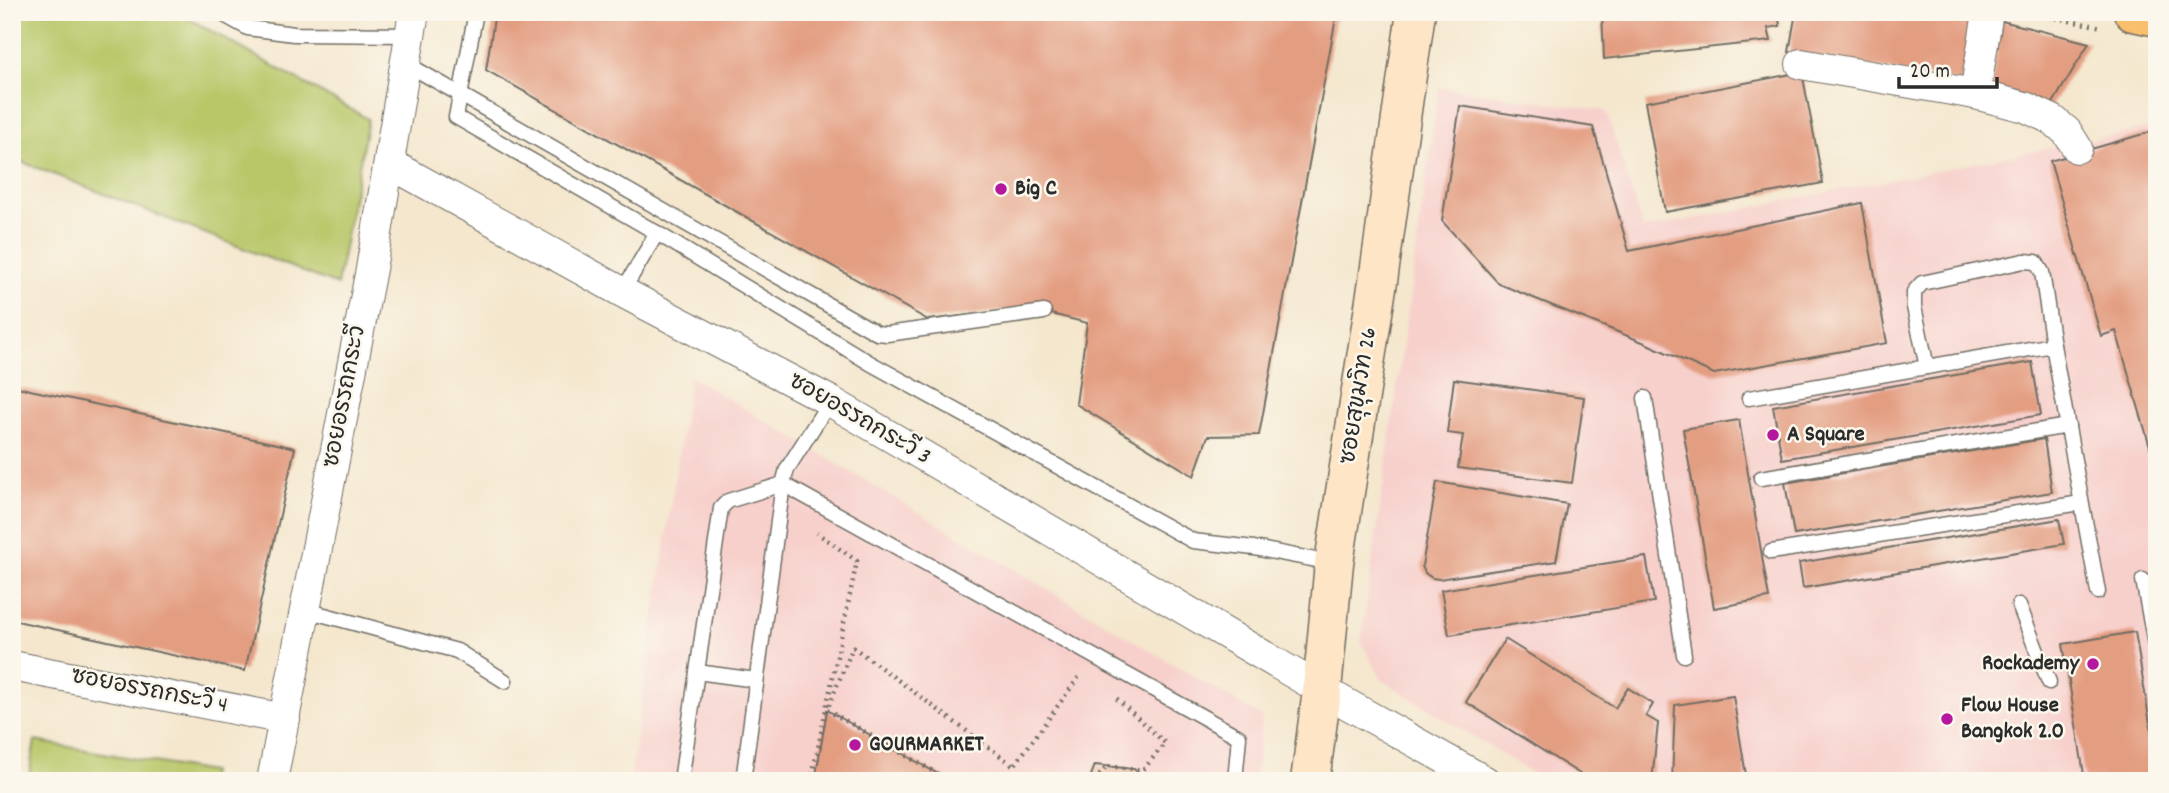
<svg xmlns="http://www.w3.org/2000/svg" width="2169" height="793" font-family="Dekko,'Playpen Sans Thai',sans-serif">
	<rect width="100%" height="100%" fill="#fbf7ec"/>
	<filter id="ink" filterUnits="userSpaceOnUse"><feTurbulence type="fractalNoise" baseFrequency=".0143" numOctaves="2"/><feDisplacementMap in="SourceGraphic" scale="14" xChannelSelector="R" yChannelSelector="G"/><feConvolveMatrix kernelMatrix="1 2 1 2 8 2 1 2 1" color-interpolation-filters="sRGB"/></filter>
	<filter id="wash" filterUnits="userSpaceOnUse"><feTurbulence type="fractalNoise" baseFrequency=".00686" numOctaves="4" result="noise"/><feDisplacementMap in="SourceGraphic" scale="28" xChannelSelector="R" yChannelSelector="G"/><feGaussianBlur stdDeviation="1.57" result="paint"/><feColorMatrix in="noise" values="0 0 0 0 0 0 0 0 0 0 0 0 0 0 0 0 0 1.4 0 .05"/><feComposite in="paint" operator="in"/></filter>
	<g filter="url(#wash)">
		<rect width="100%" height="100%" fill="#f4e7ce"/>
		<!-- built -->
		<g fill="#f7d0cc">
			<path d="M1439 87 1606 111 1643 229 2156 127 2157 781H1545L1382 680 1361 642Z"/>
			<path d="M690 376 1262 717 1255 781H630Z"/>
		</g>
		<!-- green -->
		<g fill="#b9c769" stroke="#72794a" stroke-width="2">
			<path d="M12 12H177L368 119 337 285 12 158Z"/>
			<path d="M35 741 211 772 209 781H28Z"/>
		</g>
		<g id="blocks">
			<!-- building -->
			<g fill="#e39d81">
				<path d="M495 12H1337L1259 435 1208 436 1194 476 1076 404 1087 323 1028 308 928 320 486 70Z"/>
				<path d="M1602 12H1778L1780 26 1768 28 1771 41 1604 59Z"/>
				<path d="M1796 12H1930L1976 20 1965 83 1789 52Z"/>
				<path d="M2002 21 2089 43 2050 108 1991 86Z"/>
				<path d="M1802 72 1823 183 1665 212 1645 102Z"/>
				<path d="M1460 106 1593 127 1629 251 1862 203 1887 343 1714 374 1645 343 1499 284 1442 221Z"/>
				<path d="M2150 132 2157 156 2156 467 2116 331 2101 336 2050 161Z"/>
				<path d="M2032 362 2041 415 1782 459 1773 406Z"/>
				<path d="M1454 379 1584 397 1572 483 1458 468 1463 435 1447 433Z"/>
				<path d="M12 386 295 448 245 671 12 620Z"/>
				<path d="M1739 420 1769 598 1714 608 1683 429Z"/>
				<path d="M2044 439 2052 492 1794 535 1785 483Z"/>
				<path d="M1437 482 1567 504 1556 561 1439 579 1432 578 1425 573 1422 566Z"/>
				<path d="M2059 519 2064 544 1803 588 1799 563Z"/>
				<path d="M1646 557 1654 602 1449 635 1441 590Z"/>
				<path d="M2135 632 2157 767V781H2085L2063 644Z"/>
				<path d="M1505 639 1615 708 1628 688 1653 704 1646 716 1658 723 1652 781H1591L1466 702Z"/>
				<path d="M1733 696 1747 781H1672L1675 705Z"/>
				<path d="M827 710 950 781H815Z"/>
				<path d="M1095 765 1134 769 1147 781H1089Z"/>
			</g>
		</g>
	</g>
	<g filter="url(#ink)">
		<use href="#blocks" fill-opacity="0" stroke="#716d64" stroke-width="2"/>
		<g fill="none" stroke-linecap="round" stroke-linejoin="round">
			<defs>
				<g id="lane">
					<path d="M219 12 248 28 294 34 410 35"/>
					<path d="M476 12 456 117 657 233"/>
					<path d="M405 63 877 333 887 334 1044 312"/>
					<path d="M622 292 657 233 870 363 1193 541 1254 548 1332 563"/>
					<path d="M1927 367 1914 307V292L1922 283 2024 261 2036 262 2042 272 2053 345"/>
					<path d="M1645 398 1684 655"/>
					<path d="M1749 398 2053 345 2098 592"/>
					<path d="M1761 478 2068 426"/>
					<path d="M1771 552 2081 503"/>
					<path d="M2143 580 2157 655"/>
					<path d="M2019 605 2049 682"/>
					<path d="M306 610 457 651 505 681"/>
					<path d="M697 672 756 680"/>
					<path d="M681 781 721 508 728 501 783 484 1239 737 1235 781"/>
					<path d="M743 781 783 484 787 469 830 401"/>
				</g>
				<g id="street">
					<path d="M1801 64 1975 94 2025 107 2053 120 2067 132 2077 148"/>
					<path d="M1975 94 1988 12"/>
					<path d="M389 163 622 292 830 401 1322 690 1485 781"/>
					<path d="M12 666 285 719"/>
					<path d="M272 781 371 269 414 12"/>
				</g>
				<path id="secondary" d="M1310 781 1322 690 1334 563 1378 281 1416 12"/>
				<path id="primary" d="M2133 12 2157 17"/>
			</defs>
			<!-- lane casing -->
			<use href="#lane" stroke="#716d64" stroke-width="17"/>
			<!-- street casing -->
			<use href="#street" stroke="#716d64" stroke-width="32"/>
			<!-- secondary casing -->
			<use href="#secondary" stroke="#716d64" stroke-width="41"/>
			<!-- primary casing -->
			<use href="#primary" stroke="#716d64" stroke-width="41"/>
			<!-- path -->
			<g stroke="#716d64" stroke-width="4.5" stroke-dasharray="2 5" stroke-linecap="butt">
				<path d="M2021 12 2102 27"/>
				<path d="M811 781 857 561 817 533"/>
				<path d="M950 781 827 710 853 647 1014 766 1081 674"/>
				<path d="M1095 781 1107 766 1143 770 1165 743 1115 697"/>
			</g>
			<!-- lane -->
			<use href="#lane" stroke="#fff" stroke-width="14"/>
			<!-- street -->
			<use href="#street" stroke="#fff" stroke-width="30"/>
			<!-- secondary -->
			<use href="#secondary" stroke="#fde5c5" stroke-width="38"/>
			<!-- primary -->
			<use href="#primary" stroke="#f9bf6d" stroke-width="38"/>
		</g>
	</g>
	<!-- markers -->
	<g fill="#b5179e" stroke="#fbf7ec" stroke-width="2.5">
		<circle cx="1001" cy="189" r="7"/>
		<circle cx="1773" cy="435" r="7"/>
		<circle cx="2093" cy="664" r="7"/>
		<circle cx="1947" cy="719" r="7"/>
		<circle cx="855" cy="745" r="7"/>
	</g>
	<g text-anchor="middle" dominant-baseline="central" stroke-width="5" stroke-linejoin="round" paint-order="stroke">
		<!-- poi labels -->
		<g font-size="23" font-weight="bold" fill="#2b2b2b" stroke="#fbf7ec" text-anchor="start">
			<text x="1015" y="189">Big C</text>
			<text x="1787" y="435">A Square</text>
			<text x="2079" y="664" text-anchor="end">Rockademy</text>
			<text x="1961" y="706">Flow House<tspan x="1961" dy="26">Bangkok 2.0</tspan></text>
			<text x="869" y="745">GOURMARKET</text>
		</g>
		<!-- street labels -->
		<g font-size="23" fill="#2b2b2b" stroke="#fbf7ec">
			<text transform="translate(1360 396) rotate(-81)">ซอยสุขุมวิท 26</text>
			<text transform="translate(346 397) rotate(-79)">ซอยอรรถกระวี</text>
			<text transform="translate(859 420) rotate(30)">ซอยอรรถกระวี 3</text>
			<text transform="translate(149 692) rotate(11)">ซอยอรรถกระวี 4</text>
		</g>
	</g>
	<!-- margin -->
	<rect width="2169" height="793" fill="none" stroke="#fbf7ec" stroke-width="42"/>
	<!-- scale -->
	<path d="M1899 77v10h98v-10" fill="none" stroke="#2b2b2b" stroke-width="3.5"/>
	<text x="1910" y="77" font-size="21" fill="#2b2b2b" stroke="#fbf7ec" stroke-width="5" paint-order="stroke">20 m</text>
</svg>
